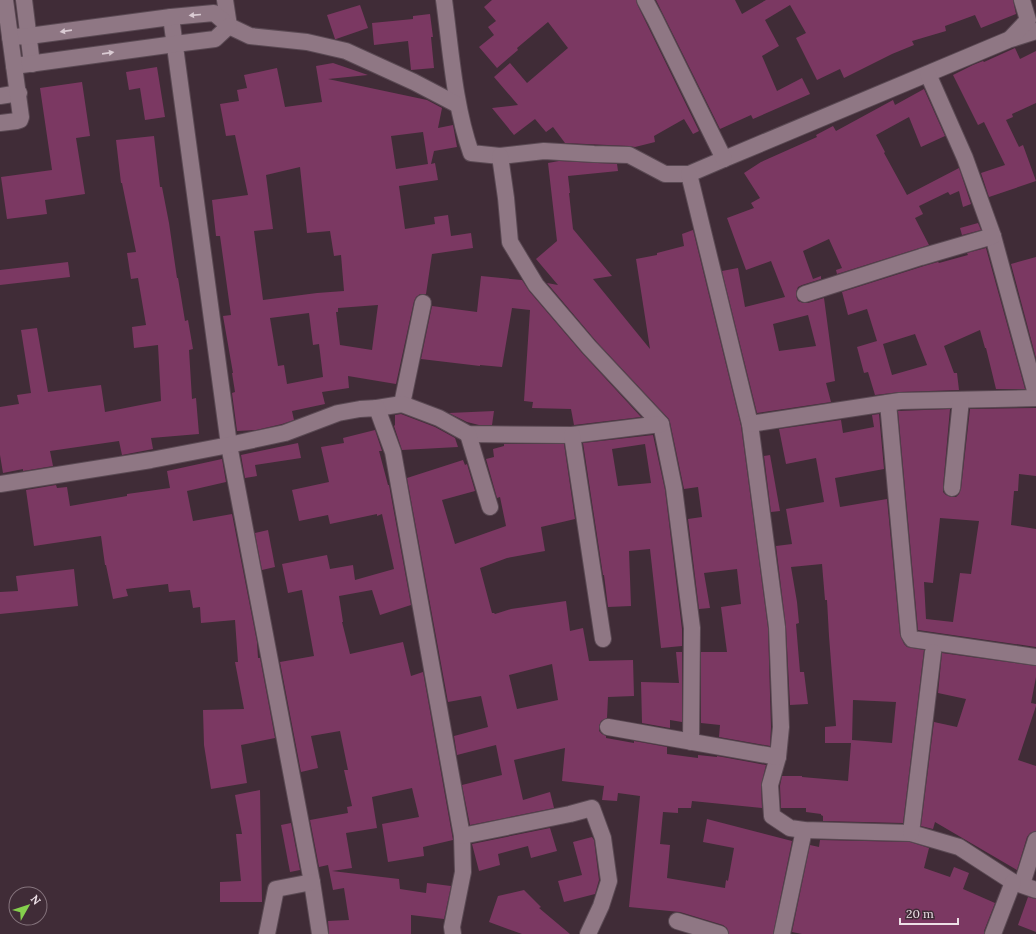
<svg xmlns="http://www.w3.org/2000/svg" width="1036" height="934" font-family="Lora,serif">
	<rect width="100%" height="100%" fill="#402c37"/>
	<!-- building -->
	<g fill="#7b3862" fill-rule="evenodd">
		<path d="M492 0H636L637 4 699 131 693 134 684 119 654 136 655 142 635 147 629 146 565 143 553 127 546 132 535 119 514 135 492 108 518 105 494 77 510 63 527 83 568 48 548 22 517 48 518 50 497 68 479 47 494 35 488 27 496 21 484 7Z"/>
		<path d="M656 0H735L742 14 766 0H1013L1016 14 981 28 975 15 945 26 946 31 912 41 914 45 892 54 844 78 840 69 817 80 796 38 806 33 790 5 765 20 779 46 762 56 777 91 802 78 810 94 753 119 751 115 720 129Z"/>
		<path d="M360 5 368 28 336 39H335L327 15Z"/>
		<path d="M430 14 433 37H431L434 68 411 70 408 41 374 45 372 23 413 19V16Z"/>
		<path d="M1015 48 1020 59 1036 51V103L1012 114 1013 117 1006 120 1019 147 1023 145 1036 181 989 197 981 173 1005 165 984 122 978 125 953 75 973 65 983 61 984 62Z"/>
		<path d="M333 63 368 75 328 79 427 100 442 108 438 128 453 125 457 147 434 151 431 164 435 163 438 180 399 186 405 229 435 224 434 217 448 215 451 236 471 233 473 248 432 254 426 294H420L416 297 414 301 396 384 348 376 349 388 322 392 325 404 292 411 294 420 282 424 256 430 237 431 232 393 235 392 232 373H233L223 316 231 315 220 236H216L212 200 248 195 235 135 226 136 220 104 239 101 237 90 247 88 244 75 277 68 285 107 322 102 316 66ZM423 132 428 164 396 169 391 136ZM300 167 307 233 330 231 334 256 341 255 344 291 317 293 263 300 254 231 273 229 266 175ZM378 305 372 350 340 345 336 312H338V308ZM309 313 313 345 319 344 323 377 287 384 284 365 278 366 270 318Z"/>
		<path d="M157 67 165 117 145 120 140 88 129 90 126 72Z"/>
		<path d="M82 82 90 136 76 138 85 194 45 200 47 214 7 219 1 177 52 170 40 88Z"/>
		<path d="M924 89 945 136 921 147 909 117 876 135 885 152 884 153 907 195 959 168 971 204 963 207 959 191 950 195 948 192 919 206 923 214 915 218 929 245 837 274 836 270 842 268 829 239 803 251 813 279 821 276V279L802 285 798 287 796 292V296L798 301 803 303H808L824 298 835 381 826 383 831 402 757 413 722 271 738 268 745 307 785 297 771 261 746 270 727 218 754 208 751 203 760 198 744 173 761 162 817 137 816 135 833 126 836 131 893 100 895 105ZM808 315 816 346 779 351 773 324Z"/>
		<path d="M154 136 160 187H162L169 223 177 278H178L185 321 188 320 193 349 189 350 192 399 196 398 199 434 151 438 153 449 122 455 119 441 50 451 53 466 23 471V469L3 473 0 455V407L19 404 17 395 31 393 21 330 37 328 48 392 101 385 105 412 161 401 158 345 134 348 132 327 146 325 138 278 131 279 127 253 136 252 122 183H121L116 140Z"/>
		<path d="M559 161 617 164 618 171 568 176 570 193H569L573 229 612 276 593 279 650 349 636 259 657 255V253L684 246 682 234 693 230 741 426 768 628 771 727 770 746 719 737 720 725 701 723V652H727L721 607 741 604 737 569 704 573 710 608 699 609 688 519 702 517 698 487 684 489 670 422 669 419 596 341 547 283 558 285 536 259 557 241 548 163Z"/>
		<path d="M978 223 981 230 962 235 960 228Z"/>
		<path d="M986 248 1025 389H996L986 348H985L980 330 944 346 954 373H957L959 390 900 392 875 395 868 372 864 373 857 347 877 341 867 309 848 315 842 292 924 266 938 262 939 263 968 255 967 253ZM915 334 927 365 892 375 883 344Z"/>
		<path d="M1036 257V358L1011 264Z"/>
		<path d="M68 262 70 277 0 285V270Z"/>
		<path d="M481 276 522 280 529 291 582 353 641 417 574 425 571 409 532 408 533 402 524 401 530 310 512 308 502 367 480 365V366L421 359 432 306 477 312Z"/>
		<path d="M1036 408V476L1019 474 1018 491H1014L1011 525 1036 529V647L918 630 898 411 950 409 943 487V492L946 495 951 497H956L959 494 961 489 970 409ZM940 518 979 521 971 574 960 573 953 622 926 619 924 582 933 583Z"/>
		<path d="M494 411 492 425H479L467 422 449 413Z"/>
		<path d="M401 414 435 427 455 438 458 447 402 450 394 426 395 425V415Z"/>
		<path d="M879 414 884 469 835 478 840 507 887 499 900 635 904 644 907 647 924 650 903 823 823 821V816L821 815V814L806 812V808H781L780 786 782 776H802V777L848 781 851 743H825V727L836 726 829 636 827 600H825L822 564 791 567 797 602 799 623 796 624 800 672H804L808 704 790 705 786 627 776 546 792 544 786 509 824 502 816 458 786 464 779 429 841 420 843 433 874 427 872 415ZM853 700 896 702 892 743 852 740Z"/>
		<path d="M375 430 382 451H379L388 485H389L411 605 380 615 372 590 339 596 343 622H342L350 654 403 642 411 676 423 672 453 840 423 847 424 856 388 862 382 824 419 817 412 788 372 797 377 828 346 833 352 868 332 871 399 879 400 889 426 893 427 883 451 886 444 919 411 915V934H329L328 921 349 920 344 888 333 890 328 865 319 867 310 820 348 813 347 807 352 806 344 770H348L340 731 311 736 318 768 301 772 280 662 314 656 302 590 288 593 282 564 327 555 330 569 353 565 355 580 394 569 382 514 377 516V514L330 524 328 515 299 521 292 490 329 482 321 447 344 443 343 438Z"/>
		<path d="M653 435 665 490 682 629V646L661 648 650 549 629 551 631 606 608 607 604 575H603L583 443ZM645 444 651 483 618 486 612 449Z"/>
		<path d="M298 443 301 458 255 465 257 476 245 478 241 455Z"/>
		<path d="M504 444H564L575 519 541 527 545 551 507 558 480 568 492 613H494L495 614 511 609 566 601 570 631 583 628 589 661 633 660 634 696 608 697 607 718 601 721 599 726V731L602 734 606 736V738L634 743V741L667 747V754L698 758V755L717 757V756L766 765 761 785 762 808 692 801 691 808H678V813L663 812 660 844 670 845 667 878 725 888 726 880 728 881 734 848 703 842 707 819 792 841 773 934H729L727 928 723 925 680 912 629 907 640 796 618 793 617 801 602 800 604 786 562 781 565 748 514 760 523 800 550 792 554 808 470 825 462 785 502 775 496 745 457 755 454 736 488 727 481 696 448 702 407 478 463 460 465 465 467 464 475 491 442 500 455 544 506 526 500 497 497 498 486 459 494 457 493 449 504 446ZM552 664 558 700 517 709 509 675Z"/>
		<path d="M770 455 780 511 771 512 764 456Z"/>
		<path d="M222 459 226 482 187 491 193 521 232 514 257 642 258 658H260L275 738 241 745 247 783 211 789 204 745 203 710 244 709 235 662H238L235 620 201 623 200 607 193 608 190 590 169 592 168 584 126 589 128 596 113 599 106 565H105L101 536 34 546 26 490 56 485 57 488 67 487 70 506 127 496V494L170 488 167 471Z"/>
		<path d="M268 530 275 567 262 570 255 533Z"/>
		<path d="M74 569 78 606 0 614V592L18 591 16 576Z"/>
		<path d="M676 652H682V722L670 720V728L642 723 641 682 679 683Z"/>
		<path d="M942 653 1036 666V677L1031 703 1036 704V706L1018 760 1036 766V831L1030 833 1027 837 1017 870 935 822 933 829 921 826 934 722 957 727 966 699 938 693Z"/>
		<path d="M260 790 262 902H220V882L241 881 236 834H242L235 795Z"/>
		<path d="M291 823 300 870 290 872 281 825Z"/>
		<path d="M550 828 557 851 531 858 528 846 498 854 500 865 479 871 472 844Z"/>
		<path d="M592 837 594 840 599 880 595 894 564 902 558 881 582 875 573 842Z"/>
		<path d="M820 840 910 842 929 848 924 868 950 877 954 867 969 873 963 889 995 903 984 931V934H802L792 932 810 845 819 847Z"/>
		<path d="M524 890 541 907 539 908 570 934H522L489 922 498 896Z"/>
		<path d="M1028 897 1036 899V932L1018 925Z"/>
	</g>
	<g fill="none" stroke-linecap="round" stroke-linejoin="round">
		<defs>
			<g id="street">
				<path d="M24 0 32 64"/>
				<path d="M225 0 229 26"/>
				<path d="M444 0C451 51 454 104 471 153L500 156 544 151 594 154 629 155 665 174H689L724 159 1008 40 1036 31"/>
				<path d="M645 0 655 19 724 159"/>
				<path d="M171 17 229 445 312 882 320 934"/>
				<path d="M10 37 29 36 171 17 214 13 229 26 250 36 307 42 346 51 414 82 458 105"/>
				<path d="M1011 38 1028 20 1022 0"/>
				<path d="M14 66 175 44 215 39 229 26"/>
				<path d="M928 74 965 158 993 236 1036 394"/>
				<path d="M0 96 19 93"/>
				<path d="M0 123 17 121 20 120 21 117 5 0"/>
				<path d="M500 156 506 198 510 242 536 285 589 347 661 424 674 488 692 628 691 742"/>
				<path d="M689 174 750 424 777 627 781 727 778 757 770 785 772 816 790 828 804 830 911 833 959 847 1013 882 1036 890"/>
				<path d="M805 294 921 257 993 236"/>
				<path d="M888 403 909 634 912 639 1036 657"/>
				<path d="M402 404 423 303"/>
				<path d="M377 408 402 404 439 418 468 434 572 435 661 424"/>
				<path d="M750 424 900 401 1036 398"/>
				<path d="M468 434 490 507"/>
				<path d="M572 435 603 639"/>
				<path d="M0 484 151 460 229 445 285 433 338 413 360 409 377 408 393 452 462 836 463 872 452 927 453 934"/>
				<path d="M952 488 961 400"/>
				<path d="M608 727 778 757"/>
				<path d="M911 833 933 652"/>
				<path d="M462 836 570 814 592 808 603 838 609 881 601 906 588 934"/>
				<path d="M1022 884 1036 840"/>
				<path d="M677 921 720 934"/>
				<path d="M267 934 276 889 312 882"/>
				<path d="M782 934 804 830"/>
				<path d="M993 934 1013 882"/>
			</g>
		</defs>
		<!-- street casing -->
		<use href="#street" stroke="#5a4953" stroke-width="18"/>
		<!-- street -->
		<use href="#street" stroke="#8f7784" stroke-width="16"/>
	</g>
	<!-- one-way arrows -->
	<defs><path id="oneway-solid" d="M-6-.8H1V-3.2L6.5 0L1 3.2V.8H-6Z"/></defs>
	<g fill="#dacbd3">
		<use href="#oneway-solid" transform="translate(195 15) rotate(175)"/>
		<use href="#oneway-solid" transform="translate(66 31) rotate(172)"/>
		<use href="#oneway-solid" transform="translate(108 53) rotate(-8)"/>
	</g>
	<!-- north arrow -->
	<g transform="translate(28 906) rotate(51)"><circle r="19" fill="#402c37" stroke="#85747d"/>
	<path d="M0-3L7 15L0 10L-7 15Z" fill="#85cf4d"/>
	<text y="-6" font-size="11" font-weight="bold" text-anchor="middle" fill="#ede0e7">N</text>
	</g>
	<!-- scale -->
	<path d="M900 918v6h58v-6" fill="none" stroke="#ede0e7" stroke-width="2"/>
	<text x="906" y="918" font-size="12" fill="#ede0e7" stroke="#402c37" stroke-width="3" paint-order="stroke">20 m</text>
</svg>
